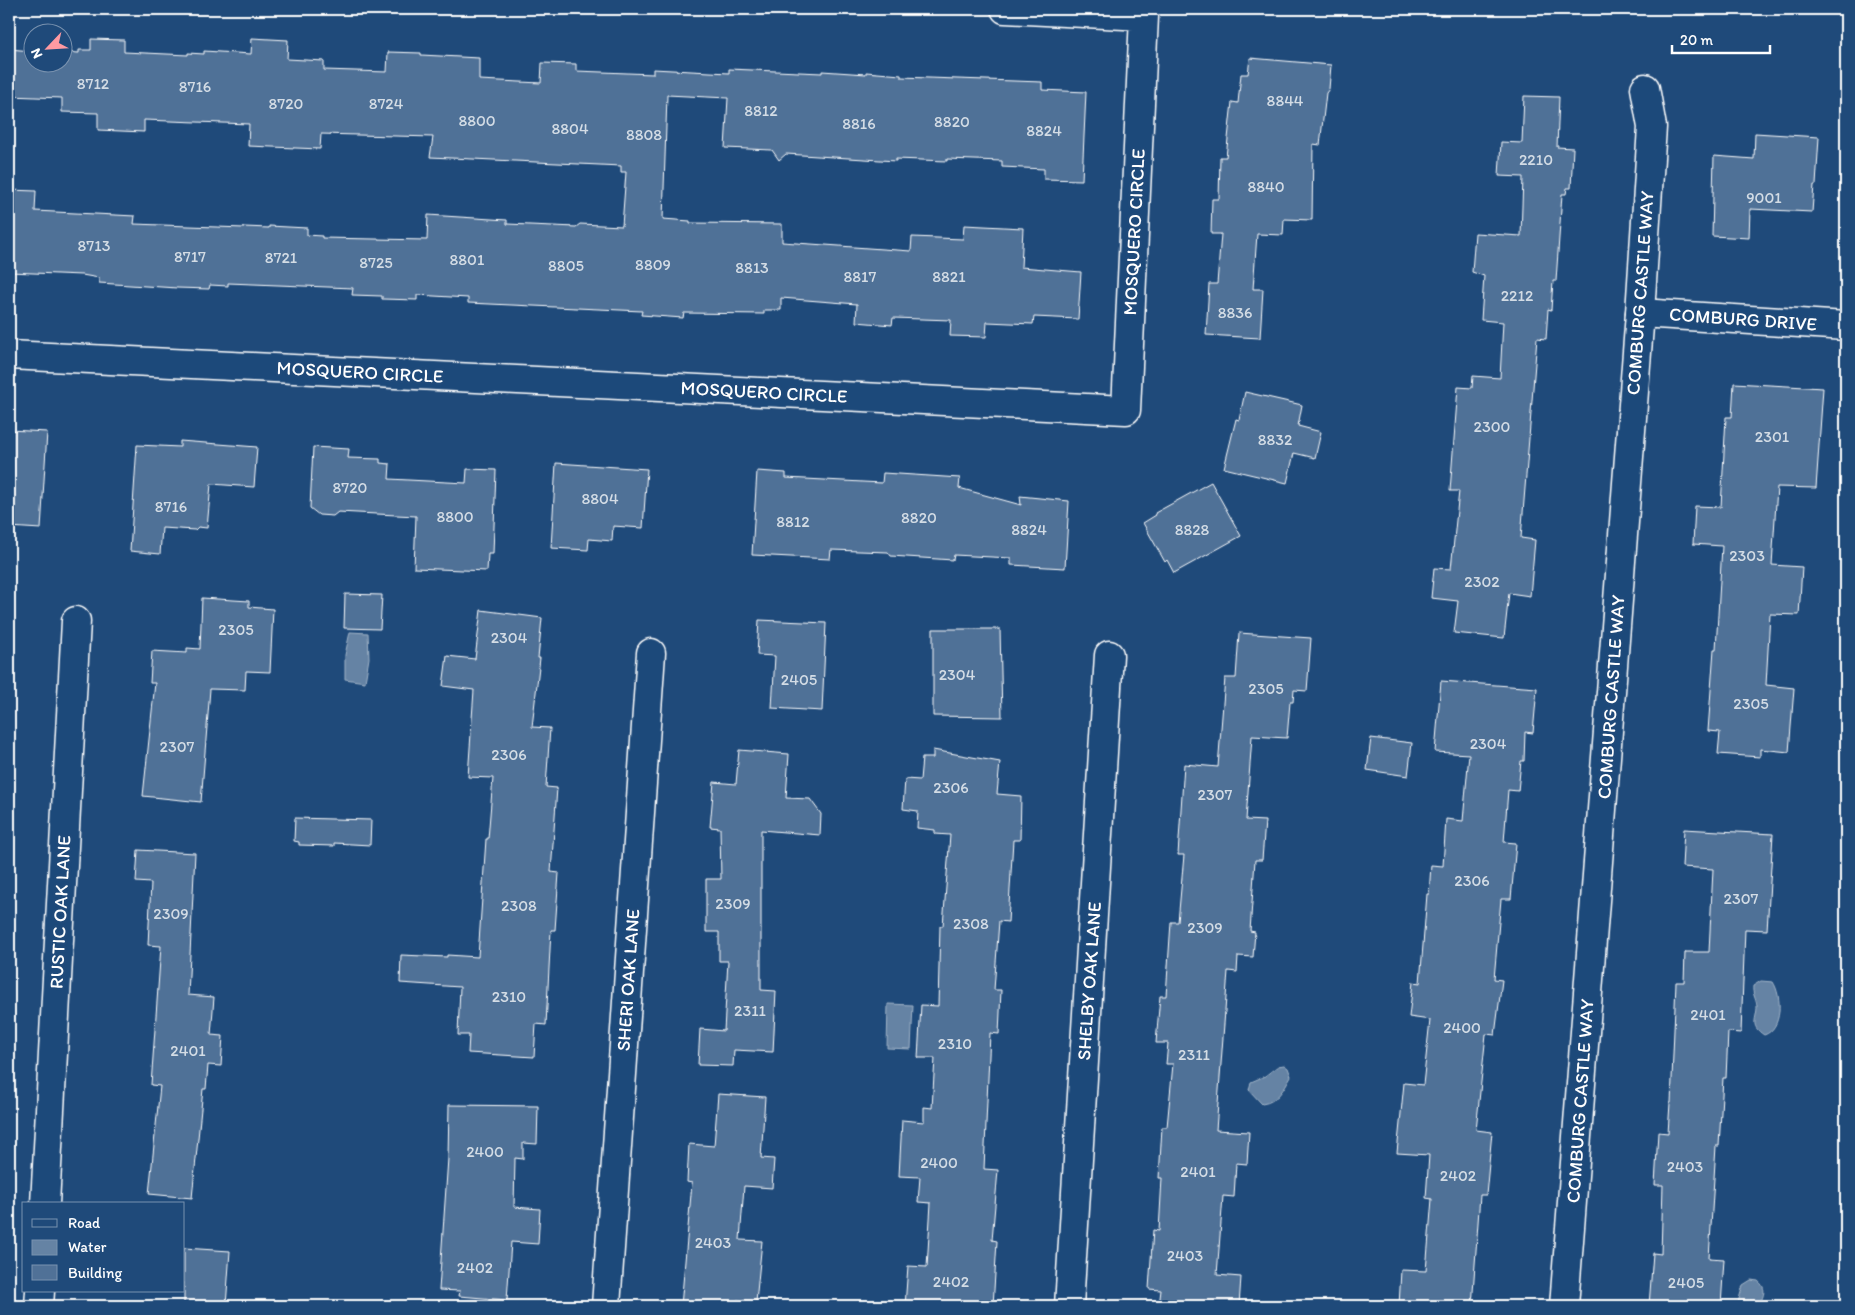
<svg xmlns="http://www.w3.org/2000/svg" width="1855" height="1315" font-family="Itim,sans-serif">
	<rect width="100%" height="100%" fill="#1f4a7a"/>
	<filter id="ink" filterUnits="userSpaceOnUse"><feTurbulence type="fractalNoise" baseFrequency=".02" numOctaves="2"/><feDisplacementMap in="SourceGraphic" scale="10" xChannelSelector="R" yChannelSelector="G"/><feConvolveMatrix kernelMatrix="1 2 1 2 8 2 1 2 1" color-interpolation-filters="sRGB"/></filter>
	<g filter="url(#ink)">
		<!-- water -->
		<g fill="#6583a4" stroke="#a3b5c8">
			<path d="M350 632 368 633 369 658 365 682 345 679V655Z"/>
			<path d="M1761 981 1773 982C1782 996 1783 1029 1764 1035 1749 1025 1757 1020 1757 1006 1756 998 1752 994 1753 986Z"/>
			<path d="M888 1004 913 1005 911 1049 887 1048Z"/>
			<path d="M1284 1065 1288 1068 1291 1076C1284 1088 1278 1102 1262 1104L1249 1090 1251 1082 1265 1076 1278 1066Z"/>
			<path d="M1751 1280 1758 1281C1768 1289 1763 1296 1759 1306H1737L1743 1285Z"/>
		</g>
		<!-- building -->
		<g fill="#507197" stroke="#fff">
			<path d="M252 38 288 40 287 59 324 61V70L387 72 388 52 421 53V55L479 58V80L541 83 542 63 576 64V71L653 74V69L729 73V69L822 73V71L866 74V72L901 75V77L1042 82V90L1086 92 1082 180 1044 179V169L1002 167V161L947 159V161L896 159V161L786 154 779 160 772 150 725 148 728 98 667 95 663 219 690 221V223L782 224V242L911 251 912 237 963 239 964 225 1023 228 1021 267 1081 272 1078 319 1034 317 1033 324 987 322 986 337 950 336 951 320 893 318 892 325 856 322 857 304 781 298V310H764V314L684 313 683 318 641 315 642 311 468 303V298L417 295V300L382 299V296L352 295 353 288 228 283V286L210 285 209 289 177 288 99 283V278L82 275 9 272V190L36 191 35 211 135 216 134 224 244 228V227L269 228V226L307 228V235L322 236V238L427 240 428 215 507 220V224L576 227 580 224 622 226 626 172H621V166L430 157 433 137 321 134 320 149 248 146 249 124 144 120V132L98 130V113L62 112V98L9 96V49L32 51V62H62V52L79 53V50H91V39L124 40V52L188 55V53L204 54V51L251 54Z"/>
			<path d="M1250 58 1331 65 1329 89 1326 93 1320 145 1313 144 1312 220 1284 219 1283 235 1257 234 1253 289H1263L1260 338 1206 335 1209 284H1217L1221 234H1211L1212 199H1219L1220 157H1226L1232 102 1238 103 1241 74H1248Z"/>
			<path d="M1524 96 1559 97 1557 147 1573 148 1571 188H1567L1566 194H1562L1556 281H1553L1551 310 1548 309 1546 339 1537 338 1521 538 1535 540 1530 596 1509 593 1504 638 1454 633 1458 601 1431 598 1434 568 1451 569 1459 491H1450L1458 387 1472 388 1473 376 1500 378 1503 322 1481 320 1484 276 1472 272 1475 233 1521 236 1523 177 1499 176 1501 142 1522 143Z"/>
			<path d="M1755 133 1819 137 1816 185H1814L1812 212 1750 209 1749 238 1712 236 1714 156 1754 159Z"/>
			<path d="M1734 383 1823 388 1816 488 1777 487 1772 565 1802 567 1799 615 1770 614 1766 685 1794 688 1789 752 1760 749V757L1718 754 1720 732 1708 731 1714 649H1716L1722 546 1693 544 1695 506 1721 507 1726 417H1732Z"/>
			<path d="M1245 392 1302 405 1298 426 1321 432 1315 458 1294 453 1287 483 1224 468 1236 419 1239 420Z"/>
			<path d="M9 430 47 432 41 529 9 527Z"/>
			<path d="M180 441 257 447 254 487 211 484 207 528 198 527 195 530 162 528 160 554 130 551 137 445 180 447Z"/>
			<path d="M313 447 349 449 348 458 380 459V463L390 464 389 479 466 483 467 469 496 470 493 554H488L487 571 414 568 416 516 338 512 333 516 319 515 310 508Z"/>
			<path d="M556 463 647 469 643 528 613 526 612 541 589 539 588 550 551 548Z"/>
			<path d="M757 471 786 473V478L882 483 883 473 960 478 959 488 1021 505 1020 496 1069 501 1065 568 1011 565V558L954 555 953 560 891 556 888 552 831 550 830 559 752 555Z"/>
			<path d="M1211 482 1241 536 1174 573 1167 560 1165 562 1143 523 1156 515 1155 513Z"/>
			<path d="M345 594 382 595 380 629 344 628Z"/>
			<path d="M202 598 249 601V607L273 609 270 672 246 671 245 690 210 689 201 802 143 796 155 683H150L152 651 187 653V648L200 649Z"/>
			<path d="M481 610 542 618 538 658H540L532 727 550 728 546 787 557 788 551 872 559 873 555 930H551L546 1025 536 1024 534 1057 468 1053 469 1035H458L460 987 400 983 401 955 447 957V955L478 957 486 839H488L493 778 468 777 474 690 443 686 447 656 475 659Z"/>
			<path d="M759 620 826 623 822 711 772 708 775 656 757 655Z"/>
			<path d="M933 629H1000L1002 717 933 716Z"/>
			<path d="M1239 633 1311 638 1307 691 1294 690 1293 702H1290L1287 738 1252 736 1246 820 1265 821 1262 860H1255L1250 931 1255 932 1253 957 1238 956 1237 972 1228 971 1216 1130 1249 1132 1247 1164 1236 1163 1234 1197 1223 1196 1217 1275 1241 1277 1239 1306H1159L1161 1290 1149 1289 1153 1230 1159 1231 1162 1178H1159L1162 1127H1167L1173 1064H1166L1168 1043H1156L1160 996H1166L1171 922H1178L1184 855H1178L1184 764 1218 767 1225 678H1236Z"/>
			<path d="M1441 681 1537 688 1533 733 1525 732 1524 761H1521L1518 791 1508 790 1504 842 1516 843 1511 899H1501L1494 979 1502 980 1495 1035 1486 1034 1476 1130 1492 1132 1486 1195H1480L1472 1306H1399L1401 1270 1426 1271 1432 1199 1426 1198 1429 1155 1397 1153 1404 1083 1423 1085 1430 1020 1409 1017 1413 982 1420 983 1427 894H1429L1431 865 1443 866 1446 819 1463 821 1469 754 1435 752Z"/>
			<path d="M1371 738 1412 743 1408 776 1367 770Z"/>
			<path d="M739 750 789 754 786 798 810 799 821 814 820 835 761 830V990L776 991 773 1052 734 1050 733 1066 698 1065 700 1029 724 1031 728 961H719V932H706V879H721L720 828 710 827 714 782 736 784Z"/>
			<path d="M933 750 1000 762 997 794 1021 796 1020 840H1013L1008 922 999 921 994 990H1001L999 1034 990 1033 984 1169 998 1170 992 1240 997 1241 993 1306H905L908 1266 927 1267 931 1203 918 1202 920 1177 899 1176 902 1120 924 1122V1107L932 1108 935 1058H918L921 1005 938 1006 940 926H943L950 835 935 834V830L917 828 918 811 903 809 905 779 920 780 922 758H933Z"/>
			<path d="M295 818 371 820 370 845 334 843V846L299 845V842L294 841Z"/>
			<path d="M1684 829 1773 834 1767 930 1745 929 1741 1033 1728 1032 1726 1078H1723L1719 1146H1716L1709 1258 1724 1259 1721 1306H1649L1653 1253 1661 1254 1663 1185H1655L1658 1132 1668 1133 1670 1103H1671L1676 982H1684L1685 952H1709L1713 869 1682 867Z"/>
			<path d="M138 850 195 853 188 995 214 997 211 1035 223 1036 221 1066 208 1065 206 1089H203L192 1198 149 1194 160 1086 151 1085 161 946 148 945 151 883 136 882Z"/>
			<path d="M718 1094 765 1097 761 1158 774 1159 772 1188 744 1186 740 1240 762 1241 756 1302 737 1300 736 1306H681L692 1183 687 1182 689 1144 714 1146Z"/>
			<path d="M449 1105 538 1106 537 1144 523 1143V1159L515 1158 514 1207 540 1209 538 1244 511 1242 507 1300 459 1296 460 1291 439 1290 448 1158Z"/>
			<path d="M184 1248 230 1251 226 1306H184Z"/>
		</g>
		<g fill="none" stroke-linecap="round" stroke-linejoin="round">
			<defs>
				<g id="street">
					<path d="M1640 313 1846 326"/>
					<path d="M9 355 1126 410 1144 16 1005 9"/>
					<path d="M45 1204 76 621"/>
					<path d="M39 1306 40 1291"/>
					<path d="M606 1306 651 653"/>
					<path d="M1069 1306 1109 655"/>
					<path d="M1564 1306 1640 313 1652 127 1645 88"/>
				</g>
			</defs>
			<!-- street casing -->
			<use href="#street" stroke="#fff" stroke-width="31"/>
			<!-- street -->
			<use href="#street" stroke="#1f4a7a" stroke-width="28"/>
		</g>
	</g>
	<g text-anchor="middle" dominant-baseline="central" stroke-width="5" stroke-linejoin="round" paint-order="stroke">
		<!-- number labels -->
		<g font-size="16" fill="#d3dce5">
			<text x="93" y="83">8712</text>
			<text x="195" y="86">8716</text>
			<text x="1285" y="100">8844</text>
			<text x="286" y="103">8720</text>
			<text x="386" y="103">8724</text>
			<text x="761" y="110">8812</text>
			<text x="477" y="120">8800</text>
			<text x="952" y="121">8820</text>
			<text x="859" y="123">8816</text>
			<text x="570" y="128">8804</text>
			<text x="1044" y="130">8824</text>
			<text x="644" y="134">8808</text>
			<text x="1536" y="159">2210</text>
			<text x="1266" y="186">8840</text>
			<text x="1764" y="197">9001</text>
			<text x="94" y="245">8713</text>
			<text x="190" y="256">8717</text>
			<text x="281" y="257">8721</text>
			<text x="467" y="259">8801</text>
			<text x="376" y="262">8725</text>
			<text x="653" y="264">8809</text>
			<text x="566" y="265">8805</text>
			<text x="752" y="267">8813</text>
			<text x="860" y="276">8817</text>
			<text x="949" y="276">8821</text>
			<text x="1517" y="295">2212</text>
			<text x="1235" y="312">8836</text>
			<text x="1492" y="426">2300</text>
			<text x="1772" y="436">2301</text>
			<text x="1275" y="439">8832</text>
			<text x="350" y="487">8720</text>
			<text x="600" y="498">8804</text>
			<text x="171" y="506">8716</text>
			<text x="455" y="516">8800</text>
			<text x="919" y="517">8820</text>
			<text x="793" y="521">8812</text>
			<text x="1029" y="529">8824</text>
			<text x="1192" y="529">8828</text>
			<text x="1747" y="555">2303</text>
			<text x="1482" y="581">2302</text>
			<text x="236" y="629">2305</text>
			<text x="509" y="637">2304</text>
			<text x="957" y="674">2304</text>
			<text x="799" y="679">2405</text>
			<text x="1266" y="688">2305</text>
			<text x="1751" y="703">2305</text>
			<text x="1488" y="743">2304</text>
			<text x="177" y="746">2307</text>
			<text x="509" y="754">2306</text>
			<text x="951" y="787">2306</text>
			<text x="1215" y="794">2307</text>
			<text x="1472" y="880">2306</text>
			<text x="1741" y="898">2307</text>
			<text x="733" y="903">2309</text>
			<text x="519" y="905">2308</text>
			<text x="171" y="913">2309</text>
			<text x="971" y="923">2308</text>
			<text x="1205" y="927">2309</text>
			<text x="509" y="996">2310</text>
			<text x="750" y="1010">2311</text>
			<text x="1708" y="1014">2401</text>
			<text x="1462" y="1027">2400</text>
			<text x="955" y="1043">2310</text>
			<text x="188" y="1050">2401</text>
			<text x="1194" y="1054">2311</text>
			<text x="485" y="1151">2400</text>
			<text x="939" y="1162">2400</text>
			<text x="1685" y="1166">2403</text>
			<text x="1198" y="1171">2401</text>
			<text x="1458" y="1175">2402</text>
			<text x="713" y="1242">2403</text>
			<text x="1185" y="1255">2403</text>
			<text x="475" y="1267">2402</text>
			<text x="951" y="1281">2402</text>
			<text x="1686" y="1282">2405</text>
		</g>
		<!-- street labels -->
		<g font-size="19" fill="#fff" stroke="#1f4a7a">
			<text transform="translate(1134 232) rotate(-87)">MOSQUERO CIRCLE</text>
			<text transform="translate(1640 293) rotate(-86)">COMBURG CASTLE WAY</text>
			<text transform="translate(1743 319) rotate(4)">COMBURG DRIVE</text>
			<text transform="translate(360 372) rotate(3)">MOSQUERO CIRCLE</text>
			<text transform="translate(764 392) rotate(3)">MOSQUERO CIRCLE</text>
			<text transform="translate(1611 697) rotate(-86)">COMBURG CASTLE WAY</text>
			<text transform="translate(60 912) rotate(-87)">RUSTIC OAK LANE</text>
			<text transform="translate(628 980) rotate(-86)">SHERI OAK LANE</text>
			<text transform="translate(1089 981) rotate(-86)">SHELBY OAK LANE</text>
			<text transform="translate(1580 1101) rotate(-86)">COMBURG CASTLE WAY</text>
		</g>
	</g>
	<!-- margin -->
	<rect width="1855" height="1315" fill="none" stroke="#1f4a7a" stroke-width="30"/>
	<rect x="15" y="15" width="1825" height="1285" fill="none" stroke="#fff" stroke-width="2" filter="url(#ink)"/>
	<!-- legend -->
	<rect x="22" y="1202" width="162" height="90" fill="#1f4a7a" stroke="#7992af"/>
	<rect x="32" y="1219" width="25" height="8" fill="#1f4a7a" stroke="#7992af"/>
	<text x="68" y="1228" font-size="15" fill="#ffffff">Road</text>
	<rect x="32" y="1240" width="25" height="15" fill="#6583a4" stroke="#7992af"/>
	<text x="68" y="1252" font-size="15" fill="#ffffff">Water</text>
	<rect x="32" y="1265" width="25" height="15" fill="#507197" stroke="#7992af"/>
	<text x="68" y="1278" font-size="15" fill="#ffffff">Building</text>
	<!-- north arrow -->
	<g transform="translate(48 48) rotate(245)"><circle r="24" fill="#1f4a7a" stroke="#7992af"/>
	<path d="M0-4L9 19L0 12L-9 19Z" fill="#ff9aa2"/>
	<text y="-8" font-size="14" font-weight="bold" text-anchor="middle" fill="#ffffff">N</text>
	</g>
	<!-- scale -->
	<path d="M1672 45v8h98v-8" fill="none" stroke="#ffffff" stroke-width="2.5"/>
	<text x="1680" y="45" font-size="15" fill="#ffffff" stroke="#1f4a7a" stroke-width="4" paint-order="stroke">20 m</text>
</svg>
